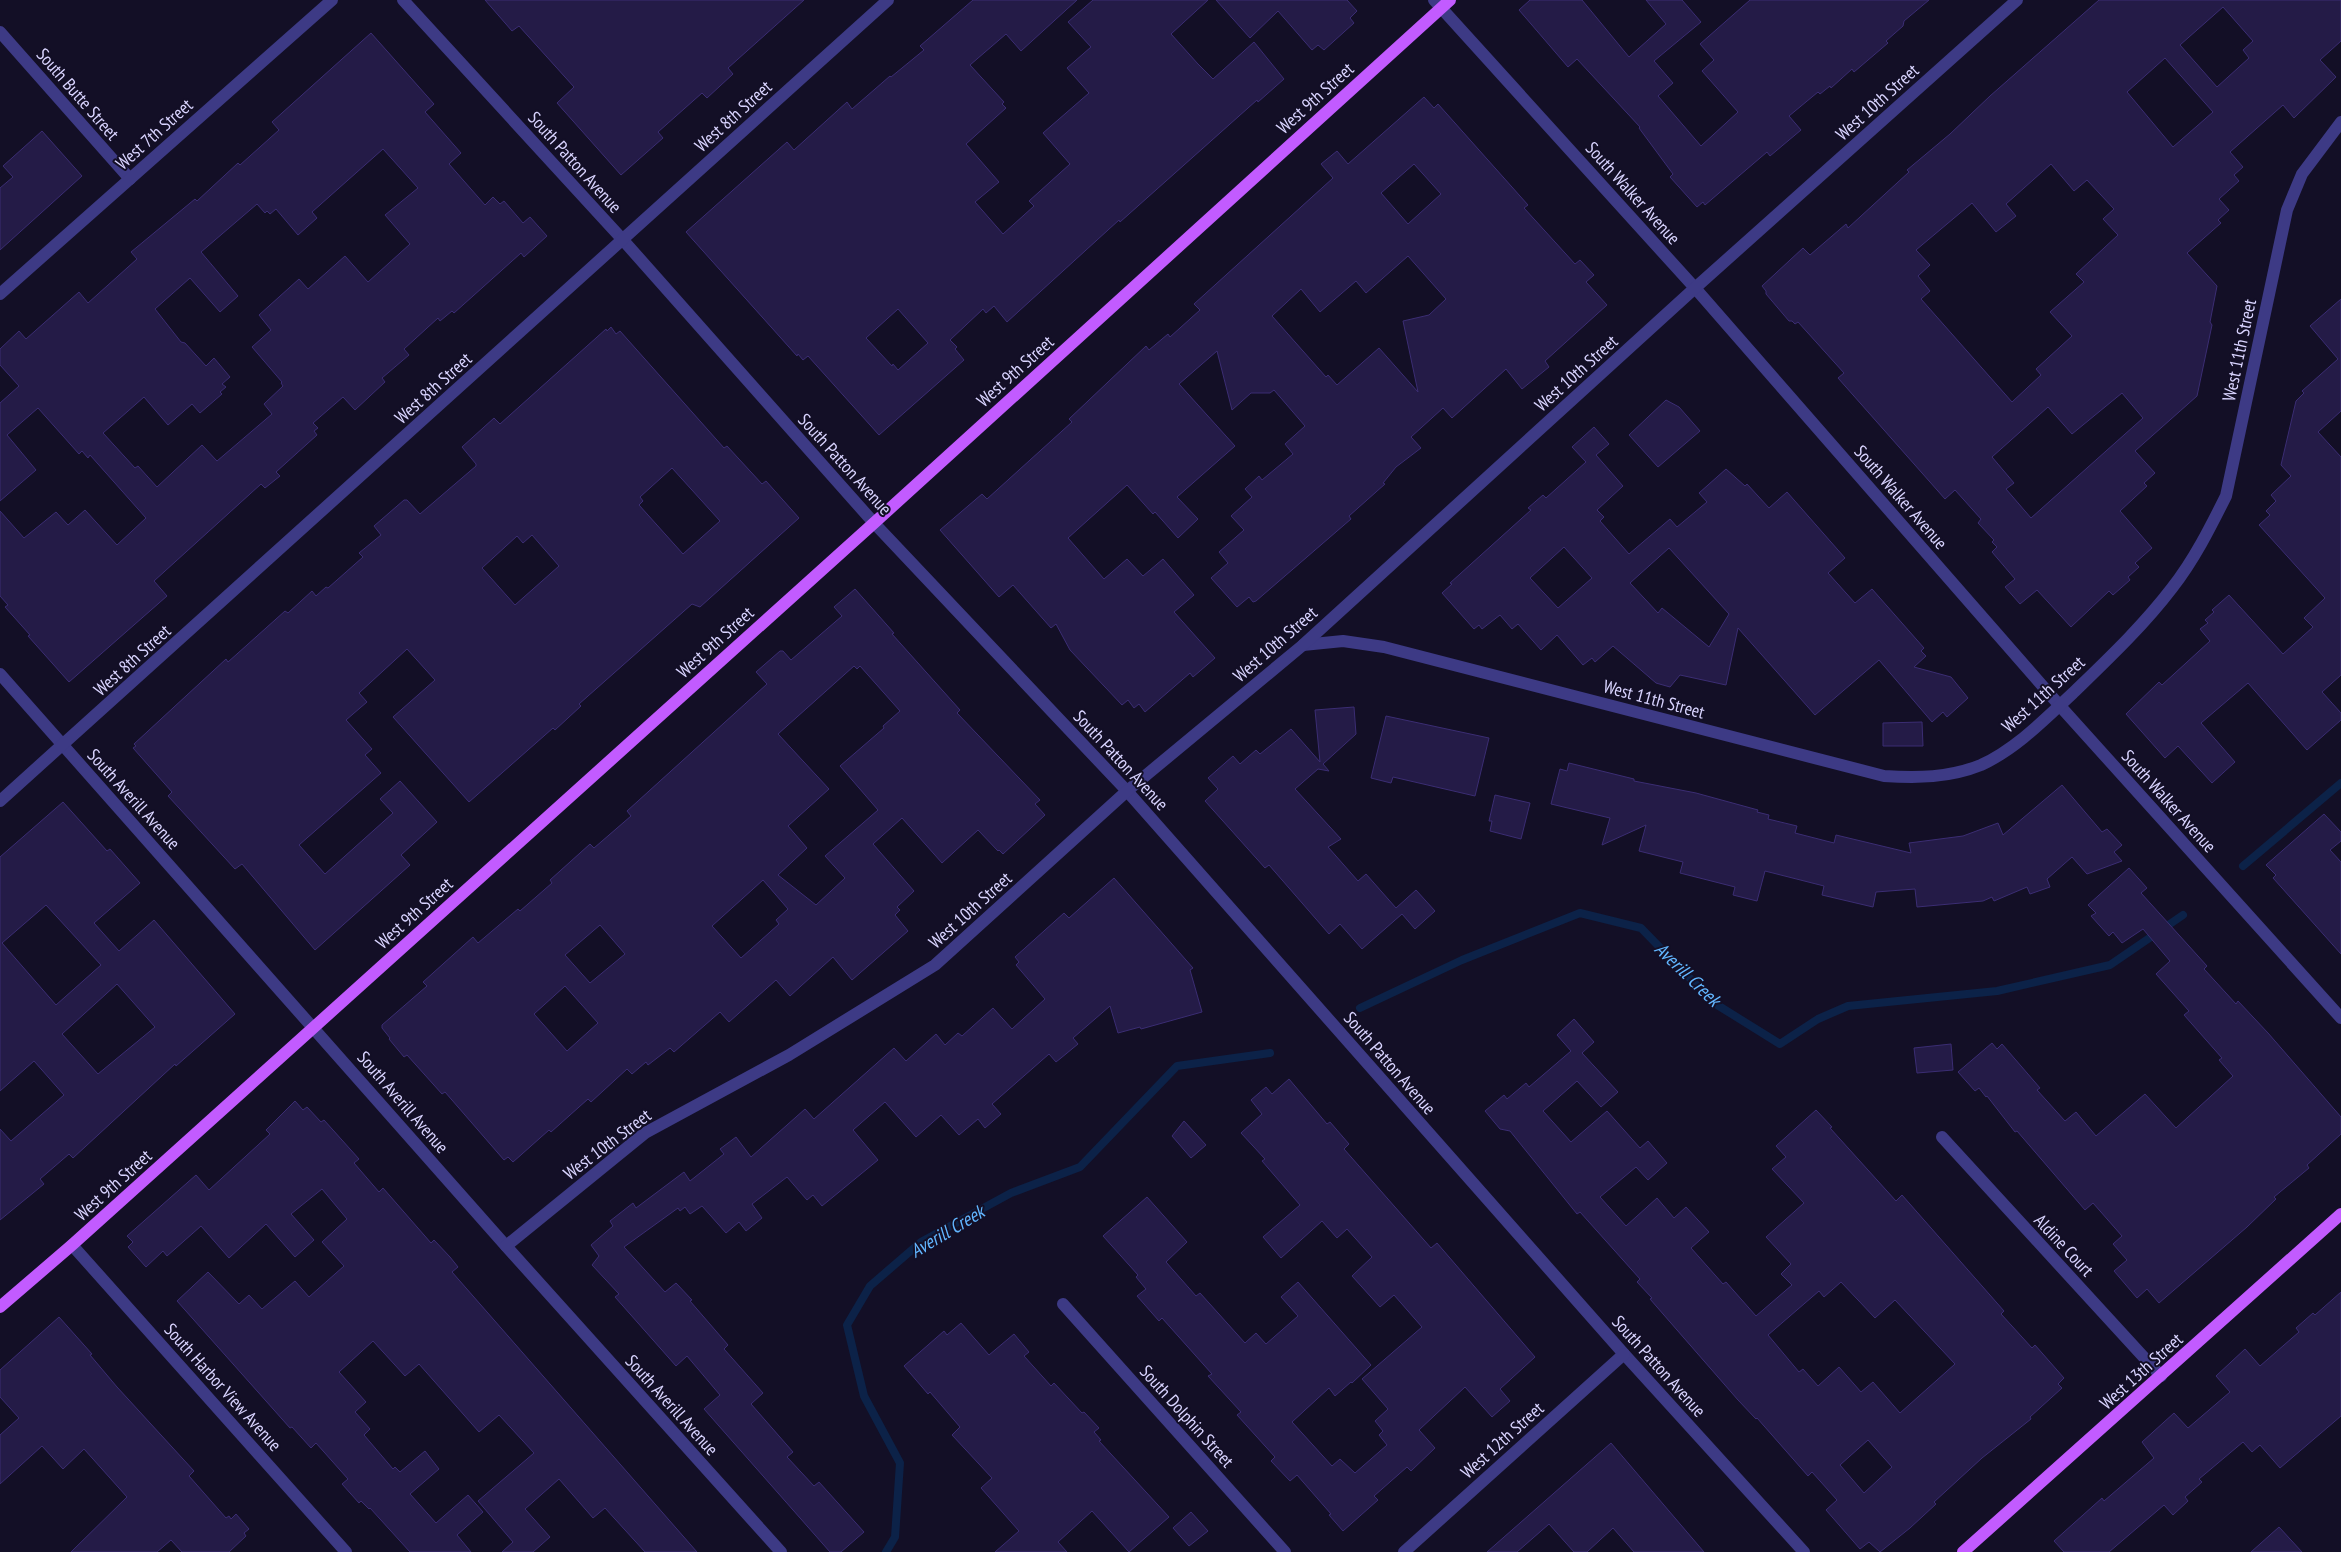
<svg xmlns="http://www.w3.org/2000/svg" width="2341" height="1552" font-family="'PT Sans Narrow',sans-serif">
	<rect width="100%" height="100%" fill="#130f26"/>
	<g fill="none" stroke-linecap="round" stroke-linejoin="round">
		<!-- stream -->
		<g stroke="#0c2248" stroke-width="8">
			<path d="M2243 866 2341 783"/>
			<path d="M1360 1008 1462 960 1580 913 1641 928 1714 1003 1780 1044 1818 1019 1848 1006 1997 991 2110 965 2183 915"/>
			<path d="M886 1552 895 1537 900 1463 864 1396 847 1325 870 1286 921 1242 1011 1193 1080 1167 1177 1066 1270 1053"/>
		</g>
	</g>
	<!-- building -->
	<g fill="#241b47" stroke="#3b2d73" fill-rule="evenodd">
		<path d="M485 0H804L728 68 733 74 707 98 702 93 658 132 663 138 621 175 557 103 574 87 519 26 512 31Z"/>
		<path d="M973 0H1077L1021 51 1006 34 970 65 1004 102 1002 104 1006 108 966 144 999 182 975 202 1003 234 1034 206 1029 201 1070 164 1043 133 1089 93 1067 68 1091 47 1068 22 1093 0H1208L1171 34 1198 64 1213 79 1254 42 1284 79 1258 102 1257 100 1120 222 1119 220 1007 322 994 306 986 313 983 309 950 340 957 347 955 349 964 360 879 435 808 356 803 360 798 354 797 356 686 232 787 142 794 150 847 102 852 109 890 76 891 77 924 50 920 46ZM898 309 928 343 898 370 893 364 892 366 866 338Z"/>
		<path d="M1216 0H1347L1357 11 1350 18 1354 23 1324 50 1318 45 1312 50 1278 11 1250 38Z"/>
		<path d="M1530 0H1582L1629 57 1666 24 1646 0H1682L1701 22 1654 61 1673 83 1658 96 1701 146 1738 112 1702 71 1714 60 1700 44 1750 0H1929L1904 21 1903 26 1886 41 1888 43 1854 72 1852 69 1831 88 1830 86 1820 94 1818 92 1789 116 1801 130 1770 156 1767 152 1705 205 1703 202 1697 207 1670 177 1673 174 1639 128 1640 127 1577 59 1568 67 1519 10Z"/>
		<path d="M2099 0H2341V41L2320 60 2336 77 2294 118 2283 105 2230 152 2243 167 2234 175 2239 181 2219 199 2229 210 2218 220 2221 223 2187 253 2217 286 2210 322 2212 325 2197 396 2135 451 2155 473 2144 483 2147 486 2120 511 2152 548 2135 563 2139 567 2128 577 2130 580 2113 595 2109 591 2071 627 2037 590 2020 604 2005 587 2015 579 1992 552 1997 547 1992 542 1994 540 1978 523 1981 519 1955 490 1945 499 1838 378 1844 373 1798 322 1795 324 1792 321H1789L1766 294V291L1762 286 1803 248 1810 255 1846 224 1848 228 1909 172 1907 170 1950 134 1990 96ZM2223 7 2253 41 2243 50 2249 58 2217 87 2180 45ZM2165 58 2213 112 2173 147 2127 92ZM2051 164 2074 191 2087 180 2114 209 2103 219 2118 235 2076 274 2084 282 2050 312 2072 336 2036 369 2041 375 2012 402 1921 299 1930 291 1918 276 1930 265 1916 250 1972 203 1996 232 2016 216 2006 204ZM2122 393 2143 418 2031 518 2006 489 2014 483 1992 457 2048 407 2072 434Z"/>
		<path d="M371 33 434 104 425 112 461 153 449 164 485 205 493 197 500 204 504 201 523 223 530 217 547 236 524 257 521 253 454 313 452 311 440 321 438 318 404 349 409 355 382 378 385 382 355 410 343 397 313 423 318 428 314 431 317 435 276 472 280 476 265 488 261 484 154 581 167 596 69 682 28 636 30 635 5 607 8 605 0 596V511L24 538 56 512 68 525 85 510 117 545 146 518 90 455 88 458 82 451 79 454 38 408 7 435 36 470 0 501V403L19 386 0 365V349L19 331 26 339 79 292 88 303 137 259 131 252 195 199 197 201 238 163 240 165 279 130 272 122ZM383 149 418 188 385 215 410 244 368 282 345 256 308 289 299 279 259 315 271 330 252 347 282 382 281 383 283 386 264 404 272 414 217 461 202 445 157 487 138 466 135 468 103 433 144 397 168 425 192 404 200 413 222 394 220 392 226 387 222 384 230 377 214 358 206 366 185 343 181 342 155 309 190 278 220 312 238 296 201 252 257 204 265 213 267 211 270 214 276 209 298 235 317 218 312 212Z"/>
		<path d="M1424 97 1434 108 1438 104 1528 205 1524 208 1575 264 1580 260 1594 275 1586 282 1607 305 1545 361 1549 367 1522 389 1506 369 1452 418 1443 408 1411 437 1421 448 1396 467 1383 483 1385 484 1349 516 1351 519 1256 601 1253 602 1249 597 1237 607 1211 578 1228 563 1219 552 1244 530 1231 516 1252 497 1245 489 1259 476 1262 480 1293 454 1285 444 1305 426 1274 390 1270 393H1251L1232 410 1217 351 1179 384 1235 446 1177 497 1198 519 1178 538 1155 512 1153 514 1127 485 1068 538 1104 579 1127 559 1143 576 1163 559 1194 595 1174 612 1215 658 1193 677 1190 673 1145 712 1139 704 1134 708 1128 700 1122 705 1070 650 1056 624 1051 628 1013 585 999 597 940 530 982 494 987 499 1072 422 1069 419 1146 346 1149 350 1168 334 1170 337 1200 310 1194 304 1333 178 1321 164 1337 151 1348 164ZM1414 164 1441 194 1408 224 1381 193ZM1408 256 1446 299 1429 315 1403 321 1418 392 1379 348 1337 385 1328 375 1326 377 1272 316 1301 289 1320 312 1356 281 1366 293Z"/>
		<path d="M42 131 82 176 0 250V188L13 177 3 166Z"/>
		<path d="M2341 299V411L2318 432 2341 457V675L2322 692 2341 713V720L2307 750 2248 683 2201 723 2235 762 2212 783 2178 746 2165 758 2126 714 2159 682 2162 685 2210 641 2200 629 2208 623 2205 620 2214 612 2212 610 2229 595 2283 654 2313 627 2304 618 2325 598 2259 525 2270 515 2266 511 2276 501 2271 495 2291 476 2281 465 2296 401 2304 393 2302 391 2338 359 2310 326Z"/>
		<path d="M611 327 616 334 620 331 724 448 727 446 762 484 766 481 799 518 700 607 692 604 579 704 581 706 555 730 553 728 469 802 393 717 435 680 407 649 359 693 367 702 346 720 372 749 365 755 381 773 299 845 325 874 393 813 380 799 400 781 437 822 401 855 410 865 315 950 242 864 235 869 168 796 172 792 133 748 136 746 134 744 226 659 228 662 285 611 288 613 312 591 316 596 326 587 328 588 363 557 359 553 381 535 374 526 404 500H407L420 514 476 466V464L462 447 494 418 500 424 606 329 607 331ZM672 468 720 521 683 554 639 505 643 501 640 497ZM532 535 559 566 515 605 482 568 517 536 523 543Z"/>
		<path d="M1666 400 1679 407 1700 431 1658 467 1629 435Z"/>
		<path d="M1594 427 1609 444 1596 455 1623 486 1597 510 1604 517 1600 521 1629 554 1670 519 1677 527 1707 502 1699 493 1726 469 1745 486 1747 484 1769 508 1787 492 1845 558 1828 573 1855 603 1872 589 1924 648 1921 651 1926 656 1914 667 1951 677 1968 698 1947 717 1943 712 1932 722 1879 660 1815 715 1738 628 1726 685 1680 675 1670 687 1656 683 1613 646 1595 662 1592 658 1583 665 1557 635 1541 650 1518 624 1512 629 1500 615 1482 629 1479 625 1474 629 1442 593 1452 584 1450 583 1531 510 1528 508 1543 495 1546 498 1586 462 1572 447ZM1564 547 1592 578 1558 608 1530 578ZM1669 548 1729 614 1709 647 1662 608 1658 613 1630 583Z"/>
		<path d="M855 589 894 633 892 634 960 710 957 713 1040 800 1035 804 1045 815 1003 854 999 850 998 851 978 830 942 863 902 818 873 844 914 891 897 907 900 910 895 915 908 931 852 980 833 957 790 996 776 980 729 1022 720 1012 674 1052 670 1048 648 1065 646 1062 632 1074 627 1069 591 1102 588 1099 551 1132 549 1130 513 1162 508 1157 504 1160 445 1092 442 1094 407 1055 404 1057 389 1039 390 1038 382 1028V1025L427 986 423 982 473 937 478 943 518 909 520 911 552 883 550 880 590 844 594 848 631 816 627 811 767 684 756 672 780 651H783L791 660 842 616 834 607ZM854 666 857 669 860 666 900 711 883 726 884 728 840 766 878 810 825 856 845 878 816 905 778 875 807 848 788 826 829 789 778 734ZM763 880 788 909 776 920 779 924 741 958 712 926ZM600 925 625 954 590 983 565 955ZM565 986 598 1023 567 1051 534 1014Z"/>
		<path d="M1354 707 1356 734 1323 764 1329 771 1318 769 1295 789 1341 839 1328 847 1358 881 1366 874 1396 908 1416 890 1435 911 1415 929 1402 914 1362 949 1340 924 1329 934 1269 865 1265 868 1205 801 1218 789 1208 778 1233 756 1240 764 1256 750 1260 754 1291 729 1320 762 1315 710Z"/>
		<path d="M1386 716 1489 738 1475 796 1393 777 1391 783 1371 778Z"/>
		<path d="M1922 722 1923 746H1883V723Z"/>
		<path d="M1569 763 1634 779V781L1696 793 1758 810 1757 812 1769 815 1768 819 1797 826 1795 833 1834 843 1836 835 1911 853 1909 843 1963 836 1998 823 2003 835 2062 785 2102 832 2107 829 2122 845 2114 852 2122 861 2087 874 2072 857 2047 879 2050 887 2030 894 2027 887 1994 901 1992 897 1983 901 1917 907 1915 889 1876 892 1873 907 1822 895 1824 886 1765 871 1757 901 1733 895 1735 887 1680 873 1683 862 1639 851 1646 825 1602 845 1610 818 1551 804 1560 769 1567 771Z"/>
		<path d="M1495 795 1530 803 1521 839 1490 831 1492 821H1489Z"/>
		<path d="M63 802 107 851 110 849 140 883 94 923 119 951 154 920 235 1014 176 1066 175 1064 73 1158 69 1154 40 1179 44 1184 0 1220V1129L11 1141 64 1095 34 1061 0 1091V857ZM46 905 101 965 56 1005 2 943ZM117 984 155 1027 98 1074 62 1034Z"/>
		<path d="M2324 814 2341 832V841L2330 850 2341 862V954L2273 878 2276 875 2266 865Z"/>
		<path d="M2129 868 2147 888 2141 893 2207 966 2204 969 2236 1004 2238 1001 2268 1033 2341 1117V1134L2307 1165 2309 1168 2274 1197 2276 1199 2247 1227 2159 1303 2147 1289 2137 1298 2114 1271 2127 1260 2113 1244 2122 1236 2093 1203 2085 1210 2017 1131 2015 1132 1987 1096 1986 1097 1979 1088 1975 1091 1958 1072 1992 1043 1997 1049 2002 1044 2040 1088 2037 1090 2065 1121 2076 1112 2096 1136 2145 1094 2176 1128 2233 1076 2219 1060 2222 1058 2184 1015 2189 1011 2156 974 2170 961 2143 929 2122 943 2113 932 2109 936 2091 916 2096 913 2088 905Z"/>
		<path d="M1114 878 1193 968 1190 970 1202 1012 1141 1029 1140 1027 1118 1033 1110 1006 1073 1038 1078 1044 1061 1058 1056 1062 1049 1054 992 1104 1001 1114 985 1128 978 1119 959 1135 941 1115 916 1137 885 1102 853 1130 878 1160 822 1206 813 1195 807 1200 787 1177 752 1204 762 1218 746 1231 739 1222 726 1233 702 1206 690 1214 685 1207 680 1211 678 1208 624 1247 665 1292 676 1283 692 1300 690 1301 728 1345 724 1349 763 1393 751 1404 793 1452 787 1457 814 1486 819 1482 864 1532 841 1552H830L704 1409 720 1395 687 1356 676 1366 615 1297 619 1294 592 1265 599 1256 591 1245 613 1226 610 1221 633 1203 636 1208 684 1172 690 1181 724 1154 720 1149 736 1137 751 1157 805 1109 814 1119 894 1048 906 1061 936 1034 945 1045 958 1033 962 1036 993 1008 1012 1029 1045 999 1016 965 1019 962 1015 957 1064 913 1069 918Z"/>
		<path d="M1574 1019 1594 1042 1582 1053 1618 1092 1601 1107 1577 1081 1543 1111 1571 1142 1607 1111 1640 1148 1648 1141 1667 1163 1648 1180 1636 1167 1600 1197 1626 1226 1657 1198 1674 1218 1686 1207 1709 1232 1691 1248 1723 1284 1726 1282 1756 1316 1792 1285 1781 1274 1791 1264 1766 1237 1804 1203 1772 1169 1786 1157 1776 1146 1816 1110 1832 1127 1830 1128 1896 1201 1902 1195 2004 1311 2001 1314 2032 1348 2035 1345 2064 1378 2058 1384 2062 1388 2030 1417 2031 1419 1982 1458 1934 1502 1936 1504 1910 1528 1880 1552 1869 1542 1860 1549 1826 1510 1837 1500 1812 1472 1808 1476 1757 1418 1756 1419 1738 1400 1650 1299 1652 1298 1637 1282 1640 1279 1580 1212 1577 1214 1510 1131 1500 1129 1485 1111 1504 1095 1507 1099 1526 1083 1529 1087 1571 1051 1557 1035ZM1841 1282 1875 1318 1895 1300 1955 1364 1900 1413 1873 1382 1861 1392 1839 1367 1818 1386 1803 1369 1799 1372 1768 1335 1819 1291 1824 1297ZM1868 1440 1892 1467 1864 1493 1840 1465Z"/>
		<path d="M1951 1044 1953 1070 1917 1073 1914 1048Z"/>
		<path d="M1289 1079 1327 1124 1330 1122 1349 1144 1344 1149 1431 1248 1437 1243 1535 1357 1500 1389 1510 1401 1492 1417 1465 1387 1419 1430 1435 1448 1411 1471 1407 1467 1374 1496 1378 1500 1343 1531 1329 1515 1331 1514 1297 1475 1290 1481 1271 1461 1275 1457 1237 1415 1241 1412 1208 1376 1212 1374 1162 1318 1159 1321 1137 1296 1146 1289 1136 1277 1138 1275 1103 1236 1147 1197 1187 1242 1166 1262 1196 1296 1200 1293 1245 1343 1256 1333 1266 1344 1298 1316 1281 1297 1298 1282 1371 1365 1352 1383 1351 1382 1335 1396 1329 1388 1292 1422 1332 1466 1340 1459 1355 1473 1387 1445 1379 1435 1383 1431 1375 1421 1388 1409 1362 1379 1422 1327 1394 1295 1380 1307 1352 1276 1372 1257 1347 1229 1337 1238 1322 1221 1281 1258 1263 1237 1300 1205 1262 1161 1265 1159 1241 1133 1262 1114 1251 1100 1266 1087 1272 1094Z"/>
		<path d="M295 1101 303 1110 307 1107 321 1122 324 1120 359 1159 354 1163 379 1192 383 1188 431 1243 434 1240 450 1257 458 1267 452 1272 697 1552H645L605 1508 593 1518 559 1479 525 1509 550 1537 533 1552H502L513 1542 478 1501 534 1453 499 1415 479 1432 419 1364 405 1376 373 1341 339 1372 366 1402 355 1412 370 1429 364 1435 393 1469 395 1467 400 1472 425 1451 439 1469 410 1494 436 1523 468 1495 483 1512 457 1535 471 1552H410L370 1508 369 1509 361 1501 359 1503 342 1484 348 1479 316 1443 311 1448 292 1427 290 1428 177 1301 208 1272 239 1304 249 1295 262 1309 295 1281 309 1297 344 1266 322 1242 347 1219 322 1189 291 1214 314 1240 295 1257 266 1224 229 1258 201 1226 167 1256 163 1251 146 1267 128 1247 133 1242 127 1236 196 1175 209 1190 270 1134 266 1130Z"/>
		<path d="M1184 1121 1206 1145 1191 1158 1172 1136Z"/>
		<path d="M2341 1292V1416L2280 1468 2260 1445 2252 1452 2243 1442 2199 1479 2202 1482 2185 1497 2188 1501 2173 1515 2164 1505 2109 1552H2064L2054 1541 2102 1498 2104 1501 2154 1458 2142 1442 2174 1413 2188 1428 2230 1392 2216 1376 2245 1349 2260 1366 2299 1332 2296 1328 2313 1313 2315 1315Z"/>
		<path d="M59 1317 92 1354 90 1355 117 1387 194 1471 189 1476 226 1518 229 1516 231 1519 236 1514 249 1529 244 1533 246 1536 229 1552H182L171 1540 157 1552H71L127 1497 84 1449 63 1469 42 1446 0 1484V1435L19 1418 0 1397V1370Z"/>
		<path d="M961 1323 989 1355 1014 1334 1029 1352 1024 1356 1051 1386 1054 1383 1082 1413 1084 1412 1099 1428 1094 1432 1101 1440 1099 1441 1169 1517 1129 1552 1092 1511 1058 1542 1067 1552H995L1019 1531 981 1488 992 1478 952 1435 960 1427 930 1392 928 1394 904 1366 944 1331 947 1335Z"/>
		<path d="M1611 1443 1704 1552H1634L1613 1528 1587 1552H1574L1549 1524 1517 1552H1487Z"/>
		<path d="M1191 1512 1208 1531 1189 1546 1173 1528Z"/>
		<path d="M2279 1527 2302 1552H2251Z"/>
	</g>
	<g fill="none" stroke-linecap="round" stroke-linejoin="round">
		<!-- minor -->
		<g stroke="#3d3a85" stroke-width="12">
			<path d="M403 0 623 240 874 523 1127 791 1624 1354 1804 1552"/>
			<path d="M1434 0 1695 288 2060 706 2341 1018"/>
			<path d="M0 32 130 179"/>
			<path d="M0 294 332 0"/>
			<path d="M1303 645 1343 641 1384 647 1884 776C1917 778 1949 778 1981 765 2016 749 2045 719 2073 693 2108 659 2143 626 2172 588 2194 560 2210 528 2226 496L2287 210 2302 174 2341 122"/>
			<path d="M0 674 506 1246 781 1552"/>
			<path d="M0 801 888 0"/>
			<path d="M1942 1137 2161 1376"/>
			<path d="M72 1245 346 1552"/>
			<path d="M506 1246 645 1133 789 1055 935 965 1127 791 1303 645 1695 288 2017 0"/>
			<path d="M1063 1304 1285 1552"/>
			<path d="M1404 1552 1624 1354"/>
		</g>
		<!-- major -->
		<g stroke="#c25bff" stroke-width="12">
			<path d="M0 1307 72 1245 874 523 1450 0"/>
			<path d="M1963 1552 2341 1214"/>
		</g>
	</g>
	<g text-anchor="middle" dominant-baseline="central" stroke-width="4" stroke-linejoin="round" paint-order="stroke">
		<!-- street labels -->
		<g font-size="18" fill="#d9d4ff" stroke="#130f26">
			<text transform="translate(78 94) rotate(49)">South Butte Street</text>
			<text transform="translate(1315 98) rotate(-42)">West 9th Street</text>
			<text transform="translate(1877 102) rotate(-42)">West 10th Street</text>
			<text transform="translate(733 116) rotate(-42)">West 8th Street</text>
			<text transform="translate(154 134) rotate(-42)">West 7th Street</text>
			<text transform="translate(575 162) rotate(48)">South Patton Avenue</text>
			<text transform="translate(1633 193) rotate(48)">South Walker Avenue</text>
			<text transform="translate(2239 350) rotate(-78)">West 11th Street</text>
			<text transform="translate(1015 371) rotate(-42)">West 9th Street</text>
			<text transform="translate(1576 373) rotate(-42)">West 10th Street</text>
			<text transform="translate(433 388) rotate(-42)">West 8th Street</text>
			<text transform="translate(845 464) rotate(48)">South Patton Avenue</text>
			<text transform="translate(1901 497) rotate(49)">South Walker Avenue</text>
			<text transform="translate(715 642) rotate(-42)">West 9th Street</text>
			<text transform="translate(1275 644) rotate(-41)">West 10th Street</text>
			<text transform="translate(132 660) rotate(-42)">West 8th Street</text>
			<text transform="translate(2043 694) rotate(-42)">West 11th Street</text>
			<text transform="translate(1654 699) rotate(15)">West 11th Street</text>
			<text transform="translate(1121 760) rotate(47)">South Patton Avenue</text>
			<text transform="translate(134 799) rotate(48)">South Averill Avenue</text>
			<text transform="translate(2169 801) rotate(48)">South Walker Avenue</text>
			<text transform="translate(970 910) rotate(-42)">West 10th Street</text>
			<text transform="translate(414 913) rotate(-42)">West 9th Street</text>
			<text transform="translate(1390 1063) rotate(49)">South Patton Avenue</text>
			<text transform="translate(403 1102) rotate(49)">South Averill Avenue</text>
			<text transform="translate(607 1144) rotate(-37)">West 10th Street</text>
			<text transform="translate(113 1185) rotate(-42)">West 9th Street</text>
			<text transform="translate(2064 1245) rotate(47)">Aldine Court</text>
			<text transform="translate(1659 1366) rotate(48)">South Patton Avenue</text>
			<text transform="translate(2141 1371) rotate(-42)">West 13th Street</text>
			<text transform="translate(223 1387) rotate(48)">South Harbor View Avenue</text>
			<text transform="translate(672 1405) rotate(48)">South Averill Avenue</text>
			<text transform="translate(1187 1416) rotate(48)">South Dolphin Street</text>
			<text transform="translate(1502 1440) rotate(-42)">West 12th Street</text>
		</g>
		<!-- water labels -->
		<g font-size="19" font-style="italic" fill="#62b6ff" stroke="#130f26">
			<text transform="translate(1688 974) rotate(44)">Averill Creek</text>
			<text transform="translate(947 1231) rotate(-31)">Averill Creek</text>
		</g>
	</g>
</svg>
